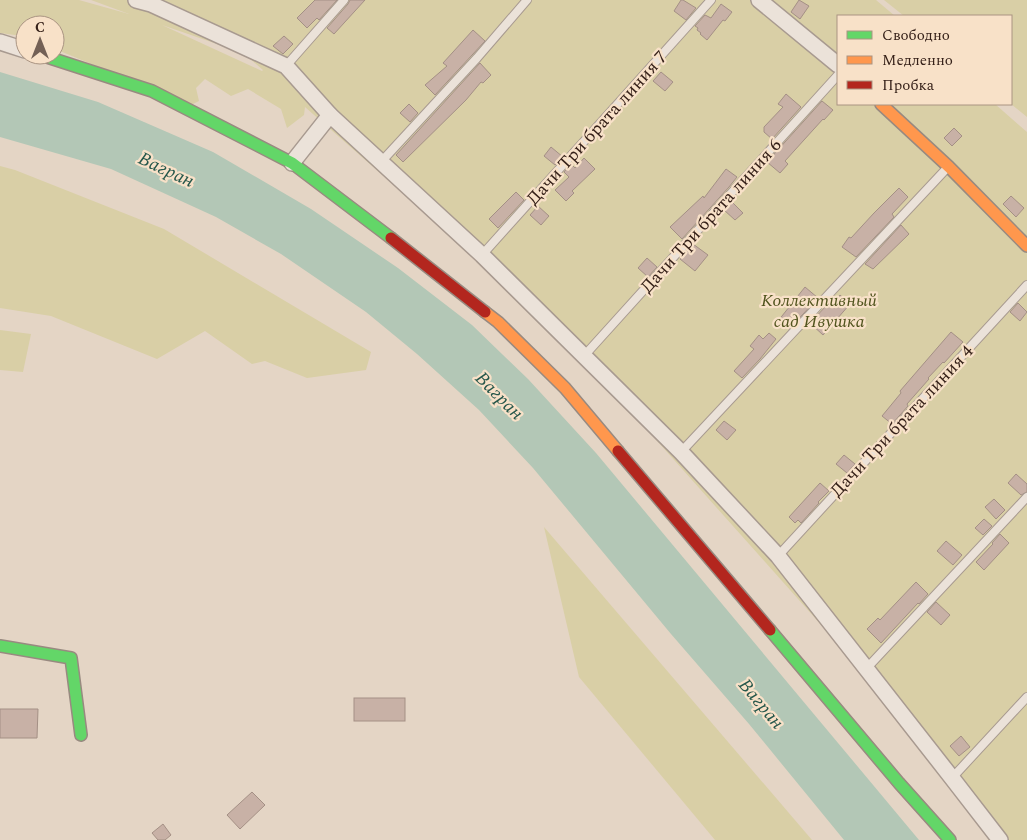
<svg xmlns="http://www.w3.org/2000/svg" width="1027" height="840" font-family="Spectral,serif">
	<rect width="100%" height="100%" fill="#e4d5c5"/>
	<!-- green -->
	<g fill="#d9cfa6" fill-rule="evenodd">
		<path d="M0 0H79L129 14 91 0H876L895 16H838V104H995L1027 132V840H989L863 672 610 388 470 252 305 107 304 115 287 128 281 109 248 89 231 96 205 79 196 88 199 101 191 105 55 49V25H25V39L15 35 0 33ZM162 25 243 53 263 70 262 71Z"/>
		<path d="M884 0H1027V117L1011 104V16H904Z"/>
		<path d="M0 166 15 170 164 229 371 352 366 370 307 378 265 361 252 364 205 331 157 359 51 316 0 308Z"/>
		<path d="M0 330 31 334 23 372 0 370Z"/>
		<path d="M544 527 812 840H715L579 677Z"/>
	</g>
	<!-- water -->
	<path fill="#b3c7b6" d="M0 72 98 102 213 152 311 209 398 268 472 325 528 379 596 453 919 840H844L749 724 671 634 533 468 479 410 417 354 366 312 281 254 216 217 111 169 0 137Z"/>
	<!-- building -->
	<g fill="#c8b1a6" stroke="#a49085">
		<path d="M315 0H337L319 20 317 18 307 28 297 18Z"/>
		<path d="M350 0H365L334 34 327 28 348 4Z"/>
		<path d="M681 0H683L696 8 686 20 674 11Z"/>
		<path d="M799 0 809 6 800 19 791 12Z"/>
		<path d="M721 4 732 12 725 21 723 20 707 40 700 34 701 33 697 30 698 28 695 26 705 15 711 18Z"/>
		<path d="M473 30 485 41 435 95 425 85 447 66 443 63Z"/>
		<path d="M284 36 293 44 283 54 273 46Z"/>
		<path d="M480 63 491 75 483 83 481 82 466 100 403 162 396 155Z"/>
		<path d="M661 72 673 82 665 91 653 81Z"/>
		<path d="M786 94 801 107 772 139 764 132V127L783 107 778 104Z"/>
		<path d="M822 101 833 110 824 120 823 119 785 161 788 164 780 173 767 162Z"/>
		<path d="M409 104 418 113 410 122 400 113Z"/>
		<path d="M954 128 962 136 952 146 944 138Z"/>
		<path d="M551 147 563 157 555 165 544 156Z"/>
		<path d="M584 158 595 169 572 191 574 193 566 201 555 190 569 177 564 172 571 164 575 168Z"/>
		<path d="M726 169 737 177 729 187 682 239 670 227 703 196 704 198Z"/>
		<path d="M899 188 908 197 892 214 894 217 856 257 842 247 849 237 851 238 874 213Z"/>
		<path d="M516 192 524 200 498 228 489 219Z"/>
		<path d="M1011 196 1024 208 1016 217 1003 204Z"/>
		<path d="M731 201 743 213 735 220 724 210Z"/>
		<path d="M538 206 549 216 541 225 530 215Z"/>
		<path d="M901 225 909 234 873 269 865 264Z"/>
		<path d="M693 244 708 255 695 271 680 259Z"/>
		<path d="M647 258 657 267 648 277 638 268Z"/>
		<path d="M805 287 818 298 789 329 778 321Z"/>
		<path d="M840 295 850 304 823 335 810 323 827 305 829 307Z"/>
		<path d="M1018 303 1027 312 1020 321 1010 312Z"/>
		<path d="M951 332 963 342 944 363 943 362 928 378 929 379 907 404 908 406 892 424 882 416 901 393 900 391Z"/>
		<path d="M769 333 776 339 760 359 742 378 734 371 754 349 750 346 759 335 763 339Z"/>
		<path d="M724 421 736 430 727 440 716 430Z"/>
		<path d="M844 455 855 464 847 473 836 464Z"/>
		<path d="M1016 474 1027 484V492L1021 495 1008 483Z"/>
		<path d="M820 483 829 491 818 502 819 503 801 523 798 520 795 523 789 517Z"/>
		<path d="M994 499 1005 510 996 519 985 507Z"/>
		<path d="M984 519 992 526 983 535 975 528Z"/>
		<path d="M1000 534 1009 543 984 570 976 562 993 544 992 543Z"/>
		<path d="M946 541 962 555 953 565 937 551Z"/>
		<path d="M916 582 928 594 919 604 918 603 881 643 867 629 878 618 880 620Z"/>
		<path d="M936 602 950 615 941 625 927 612Z"/>
		<rect x="354" y="698" width="51" height="23"/>
		<path d="M0 709H38L37 738H0Z"/>
		<path d="M961 736 970 747 959 756 950 746Z"/>
		<path d="M252 792 265 805 240 829 227 815Z"/>
		<path d="M163 824 171 835 165 840H158L152 833Z"/>
	</g>
	<g fill="none" stroke-linecap="round" stroke-linejoin="round">
		<defs>
			<g id="lane">
				<path d="M286 66 344 0"/>
				<path d="M381 162 477 58 527 0"/>
				<path d="M482 255 711 0"/>
				<path d="M584 356 838 75"/>
				<path d="M681 452 948 167"/>
				<path d="M778 556 1027 285"/>
				<path d="M866 669 1027 497"/>
				<path d="M952 778 1027 697"/>
			</g>
			<g id="street">
				<path d="M136 0 151 4 286 66 330 115 482 255 681 452 778 556 952 778 1000 840"/>
				<path d="M759 0 838 65"/>
				<path d="M0 42 25 50"/>
				<path d="M292 163 330 115"/>
			</g>
			<g id="fast">
				<path d="M41 55 152 91 292 163 391 238"/>
				<path d="M770 630 899 783 950 840"/>
				<path d="M0 646 71 658 81 735"/>
			</g>
			<g id="slow">
				<path d="M881 104 949 167 1027 246"/>
				<path d="M485 312 498 322 565 388 618 451"/>
			</g>
			<g id="jam">
				<path d="M391 238 485 312"/>
				<path d="M618 451 770 630"/>
			</g>
		</defs>
		<!-- lane casing -->
		<use href="#lane" stroke="#a89a90" stroke-width="10"/>
		<!-- street casing -->
		<use href="#street" stroke="#a89a90" stroke-width="18"/>
		<!-- fast casing -->
		<use href="#fast" stroke="#988a80" stroke-width="14"/>
		<!-- slow casing -->
		<use href="#slow" stroke="#988a80" stroke-width="14"/>
		<!-- jam casing -->
		<use href="#jam" stroke="#988a80" stroke-width="14"/>
		<!-- lane -->
		<use href="#lane" stroke="#ebe2d9" stroke-width="8"/>
		<!-- street -->
		<use href="#street" stroke="#ebe2d9" stroke-width="15"/>
		<!-- fast -->
		<use href="#fast" stroke="#63d668" stroke-width="11"/>
		<!-- slow -->
		<use href="#slow" stroke="#ff974d" stroke-width="11"/>
		<!-- jam -->
		<use href="#jam" stroke="#b3261e" stroke-width="11"/>
	</g>
	<g text-anchor="middle" dominant-baseline="central" stroke-width="4.5" stroke-linejoin="round" paint-order="stroke">
		<!-- street labels -->
		<g font-size="18" fill="#362119" stroke="#f8e1c8">
			<text transform="translate(597 128) rotate(-48)">Дачи Три брата линия 7</text>
			<text transform="translate(711 216) rotate(-48)">Дачи Три брата линия 6</text>
			<text transform="translate(902 421) rotate(-47)">Дачи Три брата линия 4</text>
		</g>
		<!-- park labels -->
		<g font-size="18" font-style="italic" fill="#51541e" stroke="#f8e1c8">
			<text x="819" y="300">Коллективный<tspan x="819" dy="21">сад Ивушка</tspan></text>
		</g>
		<!-- water labels -->
		<g font-size="19" font-style="italic" fill="#26574b" stroke="#f8e1c8">
			<text transform="translate(166 170) rotate(25)">Вагран</text>
			<text transform="translate(499 396) rotate(45)">Вагран</text>
			<text transform="translate(761 704) rotate(50)">Вагран</text>
		</g>
	</g>
	<!-- legend -->
	<rect x="837" y="15" width="175" height="90" fill="#f8e1c8" stroke="#aa9482"/>
	<rect x="847" y="31" width="25" height="8" fill="#63d668" stroke="#aa9482"/>
	<text x="882" y="40" font-size="15" fill="#362119">Свободно</text>
	<rect x="847" y="56" width="25" height="8" fill="#ff974d" stroke="#aa9482"/>
	<text x="882" y="65" font-size="15" fill="#362119">Медленно</text>
	<rect x="847" y="81" width="25" height="8" fill="#b3261e" stroke="#aa9482"/>
	<text x="882" y="90" font-size="15" fill="#362119">Пробка</text>
	<!-- north arrow -->
	<g transform="translate(40 40)"><circle r="24" fill="#f8e1c8" stroke="#aa9482"/>
	<path d="M0-4L9 19L0 12L-9 19Z" fill="#736055"/>
	<text y="-8" font-size="14" font-weight="bold" text-anchor="middle" fill="#362119">С</text>
	</g>
</svg>
